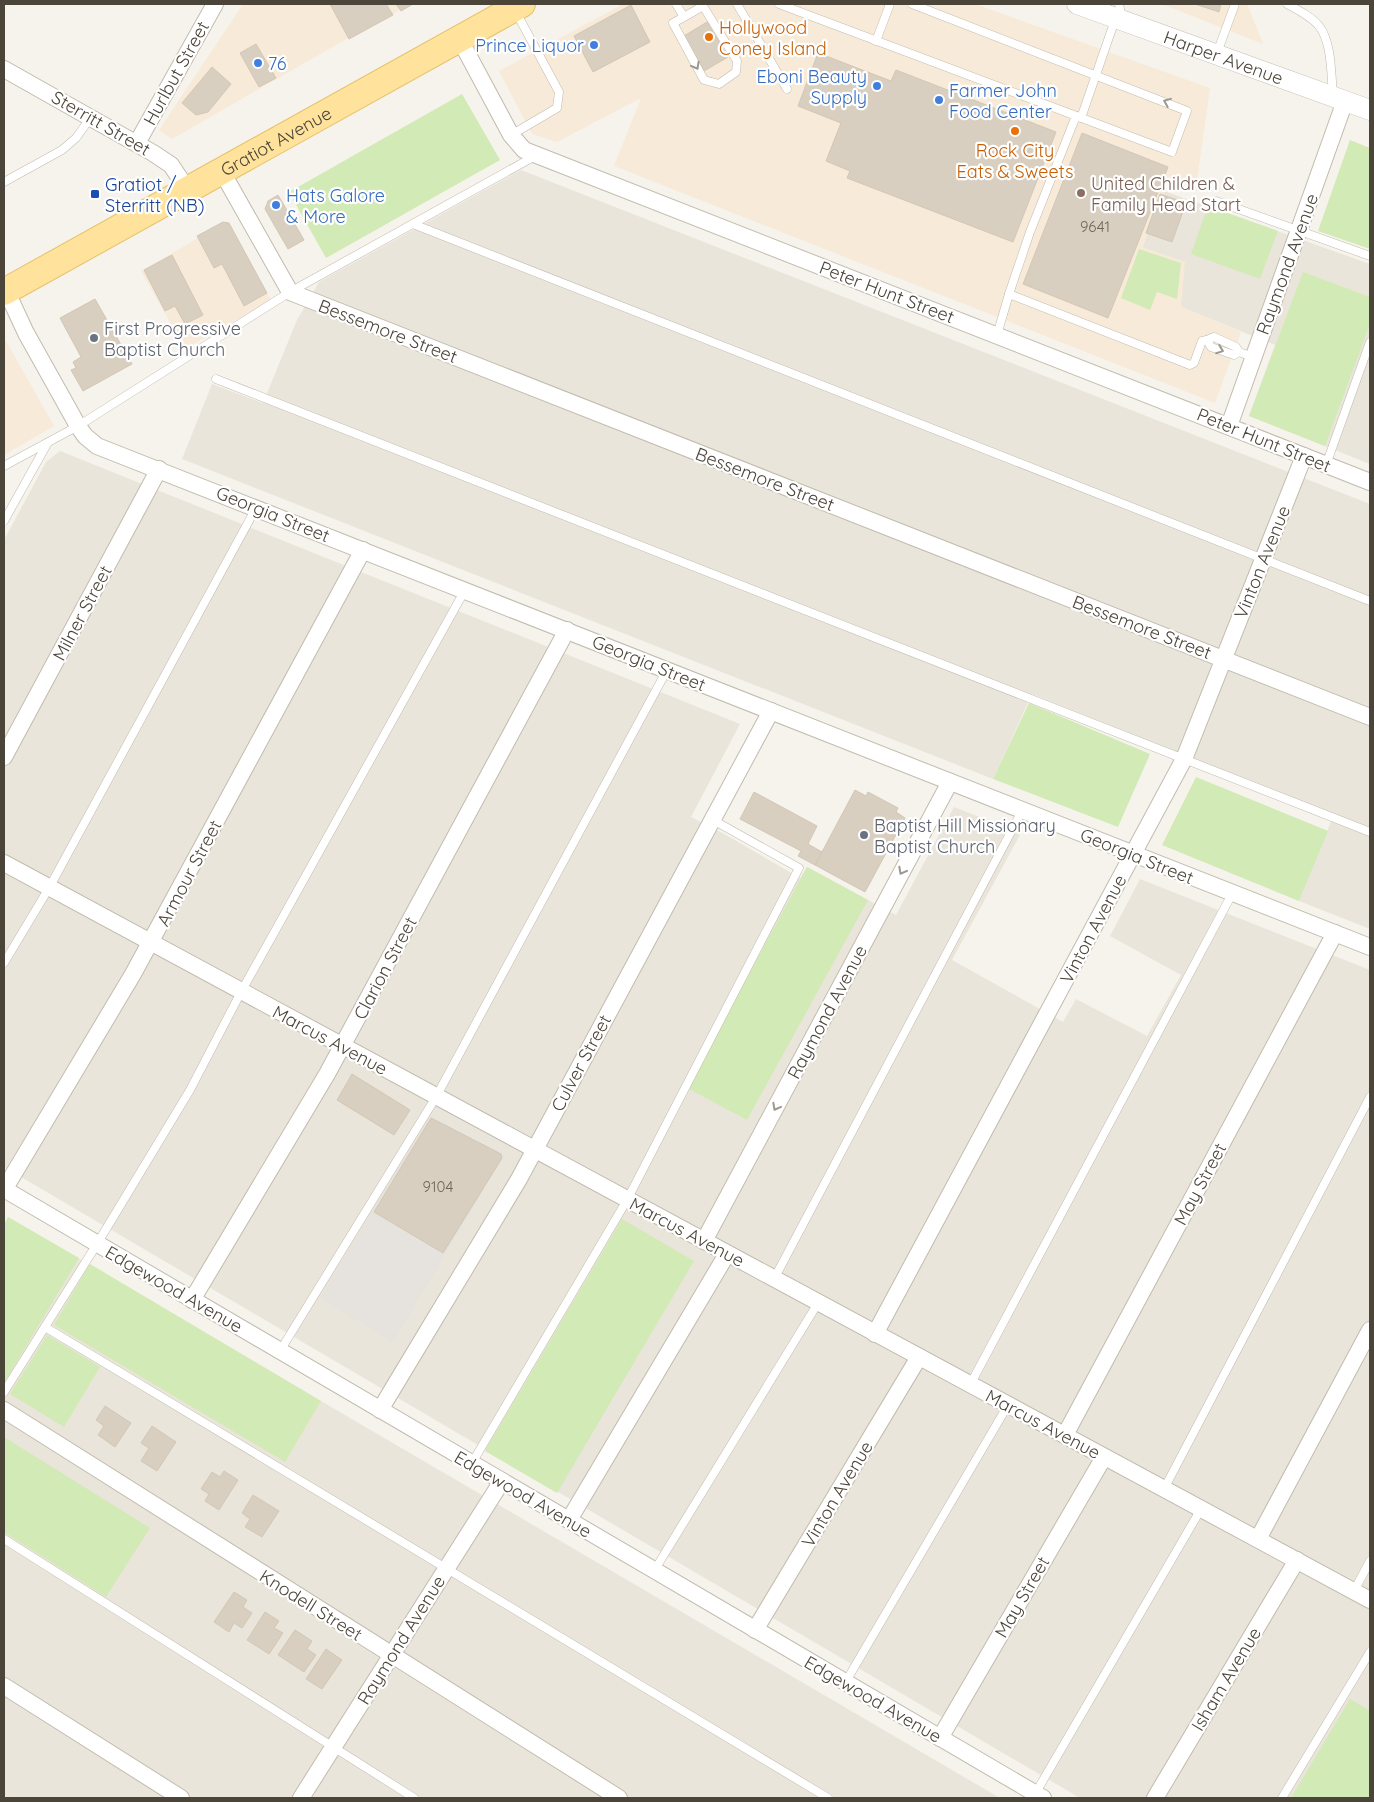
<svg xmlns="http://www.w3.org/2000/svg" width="1374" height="1802" font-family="Quicksand,sans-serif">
	<rect width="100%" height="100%" fill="#f6f3ec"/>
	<!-- residential -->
	<g fill="#eae5da">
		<path d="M521 170 1370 504V929L1299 901 1334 814 1032 694 993 779 182 459 212 384 263 403 297 320 319 282Z"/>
		<path d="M1164 191 1370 264V464L1249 416 1275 345 1181 307 1142 248Z"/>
		<path d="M60 451 740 724 691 817 726 835 800 878 807 867 896 915 954 807 1021 833 952 960 1063 1022 1076 999 1147 1036 1181 975 1110 936 1140 879 1370 970V1798H1080L4 1167V540L46 462Z"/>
		<path d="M8 1217 321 1401 1000 1798H4V1225Z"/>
	</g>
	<!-- commercial -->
	<g fill="#f7ead8">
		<path d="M243 4H411L350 37 172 139 159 130Z"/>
		<path d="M623 4H975L1210 88 1196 187 1169 177 1142 247 1185 262 1181 307 1241 332 1215 403 614 166 641 98 557 142 532 134 499 71Z"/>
		<path d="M1162 4H1247L1263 44Z"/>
		<path d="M226 222 271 300 185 349 141 271Z"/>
		<path d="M6 341 54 426 4 455V343Z"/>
	</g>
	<!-- industrial -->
	<path fill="#e6e2dd" d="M430 1116 504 1155 393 1342 320 1298Z"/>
	<!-- green -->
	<g fill="#d2eab5">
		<path d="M462 94 500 160 326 258 289 192Z"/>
		<path d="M1350 140 1370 148V249L1318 231Z"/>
		<path d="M1208 206 1278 231 1260 279 1191 254Z"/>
		<path d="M1139 249 1181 263 1177 299 1157 292 1150 310 1121 298Z"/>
		<path d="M1303 272 1370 297V324L1325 446 1249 416Z"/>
		<path d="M1029 703 1150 754 1118 827 993 779Z"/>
		<path d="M1196 777 1328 831 1299 901 1162 845Z"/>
		<path d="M807 867 868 900 747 1120 687 1088Z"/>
		<path d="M8 1217 79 1258 4 1383V1225Z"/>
		<path d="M622 1219 694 1261 557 1493 485 1451Z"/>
		<path d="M90 1264 321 1401 285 1462 54 1325Z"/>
		<path d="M47 1335 100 1367 64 1427 10 1394Z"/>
		<path d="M4 1437 150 1528 106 1597 4 1532Z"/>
		<path d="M1350 1699 1370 1711V1798H1291Z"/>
	</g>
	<!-- building -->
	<g fill="#d8cfc1" stroke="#d3c7b4">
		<path d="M330 4H386L393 15 349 39Z"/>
		<path d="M396 4H413L401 11Z"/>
		<path d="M1195 4H1221L1219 12Z"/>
		<path d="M631 5 650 42 593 72 574 36Z"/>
		<path d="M707 22 728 57 704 71 684 36Z"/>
		<path d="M256 44 276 78 259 87 240 53Z"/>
		<path d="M818 53 891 81 896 70 1056 132 1013 242 847 178 850 171 826 161 841 123 798 106Z"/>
		<path d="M212 67 231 84 208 112 196 115 182 103Z"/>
		<path d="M1082 133 1168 167 1108 318 1023 284Z"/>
		<path d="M1160 194 1186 203 1172 242 1146 233Z"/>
		<path d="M278 195 304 240 288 249 265 209 268 201Z"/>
		<path d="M223 222 229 223 267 293 244 306 222 264 214 268 197 236Z"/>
		<path d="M172 255 203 315 185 324 175 306 165 311 144 270Z"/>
		<path d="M95 299 132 364 83 391 71 370 76 368 73 362 81 357 60 318Z"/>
		<path d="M855 790 866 796 868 792 898 808 896 812 905 818 865 892 815 865Z"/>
		<path d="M754 792 817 826 808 844 822 852 815 865 798 856 801 851 740 819Z"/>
		<path d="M352 1074 410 1110 394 1135 337 1100Z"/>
		<path d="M431 1118 501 1154 502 1158 443 1253 374 1212Z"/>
		<path d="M105 1406 131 1423 115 1447 98 1435 104 1426 96 1420Z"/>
		<path d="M152 1426 176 1442 157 1471 141 1461 149 1448 141 1443Z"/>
		<path d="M224 1471 238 1480 219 1510 205 1501 209 1494 201 1489 212 1472 220 1477Z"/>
		<path d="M253 1495 279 1511 262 1537 245 1527 250 1519 242 1513Z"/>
		<path d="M234 1592 247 1600 243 1607 252 1613 242 1628 234 1623 229 1632 214 1622Z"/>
		<path d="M265 1612 279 1621 274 1628 283 1633 269 1654 247 1640Z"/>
		<path d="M295 1630 312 1641 307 1649 316 1655 304 1672 278 1655Z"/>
		<path d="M326 1649 342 1660 322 1689 306 1679Z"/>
	</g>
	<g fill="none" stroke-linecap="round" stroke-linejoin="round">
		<defs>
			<g id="service">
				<path d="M676 4 684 17 673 23 704 80 719 84 736 72 737 61 703 6 684 17"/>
				<path d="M737 4 787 89"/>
				<path d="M779 4 1172 152 1187 111 912 4"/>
				<path d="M1119 4 1122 19"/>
				<path d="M1287 4C1298 10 1312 17 1319 26 1332 42 1331 75 1333 95"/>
				<path d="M876 41 890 4"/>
				<path d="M1217 53 1235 4"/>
				<path d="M1081 118 1115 20"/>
				<path d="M511 135 557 108 559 92 516 12"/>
				<path d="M4 182 62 150 76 138 91 117"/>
				<path d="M1216 201 1370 256"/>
				<path d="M413 224 1370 601"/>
				<path d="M1009 294 1030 232 1076 116"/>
				<path d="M997 335 1009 294 1190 365 1194 363 1202 341 1207 340"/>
				<path d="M1239 352 1234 355 1211 347 1207 340 1214 337 1236 347 1239 352 1253 357"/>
				<path d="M216 379 1370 832"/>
				<path d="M1326 465 1370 342"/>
				<path d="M4 466 78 426 290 292 535 156"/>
				<path d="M4 521 47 444"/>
				<path d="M4 963 49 888 256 508"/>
				<path d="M774 1279 1022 811"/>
				<path d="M45 1327 828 1798"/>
				<path d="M280 1351 436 1097 667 670"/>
				<path d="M970 1385 1232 894"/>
				<path d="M4 1392 97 1244 190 1090 241 992 465 590"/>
				<path d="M472 1463 627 1200 799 868 713 820"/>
				<path d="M1164 1489 1370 1097"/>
				<path d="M4 1539 414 1798"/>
				<path d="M654 1571 818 1303"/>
				<path d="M1354 1591 1370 1561"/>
				<path d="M845 1683 1008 1405"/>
				<path d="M1035 1794 1201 1509"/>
				<path d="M1282 1798 1370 1652"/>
			</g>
			<g id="minor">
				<path d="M459 38 511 135 524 150 1370 482"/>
				<path d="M4 69 153 153 171 165 187 189"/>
				<path d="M137 143 215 4"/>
				<path d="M221 170 290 292 1370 717"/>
				<path d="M6 290 26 333 78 426 85 436 97 446 1370 947"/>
				<path d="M1229 426 1345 101"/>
				<path d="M4 757 159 469"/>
				<path d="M4 863 1370 1600"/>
				<path d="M4 1189 1043 1798"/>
				<path d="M4 1190 133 974 363 550"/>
				<path d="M704 1241 950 782"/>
				<path d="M192 1300 327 1074 567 630"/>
				<path d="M875 1334 1184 759 1304 456"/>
				<path d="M4 1410 619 1798"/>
				<path d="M380 1410 519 1179 771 711"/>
				<path d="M1065 1435 1335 933"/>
				<path d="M569 1520 727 1254"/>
				<path d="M1258 1539 1370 1330"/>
				<path d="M755 1630 919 1357"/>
				<path d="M4 1686 181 1798"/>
				<path d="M940 1738 1104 1457"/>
				<path d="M301 1798 502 1481"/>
				<path d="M1155 1798 1297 1560"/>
			</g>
			<g id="tertiary">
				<path id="s1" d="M1077 4 1370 110"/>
			</g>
			<g id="primary">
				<path id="s2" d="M4 292 522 4"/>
			</g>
		</defs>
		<!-- service casing -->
		<use href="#service" stroke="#c2bbae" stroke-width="9"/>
		<!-- minor casing -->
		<use href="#minor" stroke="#c2bbae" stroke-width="18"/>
		<!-- tertiary casing -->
		<use href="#tertiary" stroke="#c2bbae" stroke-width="21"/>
		<!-- primary casing -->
		<use href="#primary" stroke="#e6c16a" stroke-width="28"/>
		<!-- service -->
		<use href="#service" stroke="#fff" stroke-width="8"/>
		<!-- minor -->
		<use href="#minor" stroke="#fff" stroke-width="16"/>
		<!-- tertiary -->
		<use href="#tertiary" stroke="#fff" stroke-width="20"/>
		<!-- primary -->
		<use href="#primary" stroke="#ffe39c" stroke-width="26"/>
	</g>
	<!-- one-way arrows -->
	<defs><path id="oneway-chevron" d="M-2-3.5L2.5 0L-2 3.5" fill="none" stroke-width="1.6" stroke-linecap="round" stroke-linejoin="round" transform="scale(1.25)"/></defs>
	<g stroke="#9c9892">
		<use href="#oneway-chevron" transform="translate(696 66) rotate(61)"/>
		<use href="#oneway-chevron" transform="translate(1167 102) rotate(-158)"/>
		<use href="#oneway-chevron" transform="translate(1220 350) rotate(21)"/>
		<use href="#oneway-chevron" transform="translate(902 871) rotate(118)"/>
		<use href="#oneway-chevron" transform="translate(776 1107) rotate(118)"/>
	</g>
	<!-- markers -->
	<g fill="#e8710a" stroke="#fff" stroke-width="2">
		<circle cx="709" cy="37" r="5"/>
		<circle cx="1015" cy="131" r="5"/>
	</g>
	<g fill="#3f7fe0" stroke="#fff" stroke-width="2">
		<circle cx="594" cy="45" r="5"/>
		<circle cx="258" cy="63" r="5"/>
		<circle cx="877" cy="86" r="5"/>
		<circle cx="939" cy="100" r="5"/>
		<circle cx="276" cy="205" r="5"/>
	</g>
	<circle fill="#8d6e63" stroke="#fff" stroke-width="2" cx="1081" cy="193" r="5"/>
	<rect fill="#1a4fb4" stroke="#fff" stroke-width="2" x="90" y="189" width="10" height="10" rx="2.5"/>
	<g fill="#6b7280" stroke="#fff" stroke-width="2">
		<circle cx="94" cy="338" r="5"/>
		<circle cx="864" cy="835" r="5"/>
	</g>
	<g text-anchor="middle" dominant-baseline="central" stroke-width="4.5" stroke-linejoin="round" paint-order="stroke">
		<!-- number labels -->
		<g font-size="15" fill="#6e675b">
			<text x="1095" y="226">9641</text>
			<text x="438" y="1186">9104</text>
		</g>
		<!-- food labels -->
		<g font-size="18" fill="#c56008" stroke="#fff" text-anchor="start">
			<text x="719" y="27">Hollywood<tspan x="719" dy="21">Coney Island</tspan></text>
			<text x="1015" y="150" text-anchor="middle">Rock City<tspan x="1015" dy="21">Eats &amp; Sweets</tspan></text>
		</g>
		<!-- shop labels -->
		<g font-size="18" fill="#366cbe" stroke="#fff" text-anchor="start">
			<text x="584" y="45" text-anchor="end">Prince Liquor</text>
			<text x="268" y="63">76</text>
			<text x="867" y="76" text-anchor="end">Eboni Beauty<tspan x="867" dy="21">Supply</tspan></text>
			<text x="949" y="90">Farmer John<tspan x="949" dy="21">Food Center</tspan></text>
			<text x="286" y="195">Hats Galore<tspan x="286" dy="21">&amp; More</tspan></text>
		</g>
		<!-- street labels -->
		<g font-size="18" fill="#4b4439" stroke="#fff">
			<text stroke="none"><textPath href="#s1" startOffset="156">Harper Avenue</textPath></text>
			<text transform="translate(176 73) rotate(-61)">Hurlbut Street</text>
			<text transform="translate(101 123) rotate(30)">Sterritt Street</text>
			<text stroke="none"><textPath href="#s2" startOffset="311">Gratiot Avenue</textPath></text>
			<text transform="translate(1287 264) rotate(-70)">Raymond Avenue</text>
			<text transform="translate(887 292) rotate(21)">Peter Hunt Street</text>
			<text transform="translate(388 331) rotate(21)">Bessemore Street</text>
			<text transform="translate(1264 440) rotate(22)">Peter Hunt Street</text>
			<text transform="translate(765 479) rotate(21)">Bessemore Street</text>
			<text transform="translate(273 514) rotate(22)">Georgia Street</text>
			<text transform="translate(1262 562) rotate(-68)">Vinton Avenue</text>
			<text transform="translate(82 613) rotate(-62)">Milner Street</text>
			<text transform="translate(1142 627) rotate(21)">Bessemore Street</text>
			<text transform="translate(649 663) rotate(22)">Georgia Street</text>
			<text transform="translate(1137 856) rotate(22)">Georgia Street</text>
			<text transform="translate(189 873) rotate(-62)">Armour Street</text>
			<text transform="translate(1093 929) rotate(-62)">Vinton Avenue</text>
			<text transform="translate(385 968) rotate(-62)">Clarion Street</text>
			<text transform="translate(827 1012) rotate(-62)">Raymond Avenue</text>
			<text transform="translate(330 1040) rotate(28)">Marcus Avenue</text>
			<text transform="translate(581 1063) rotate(-62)">Culver Street</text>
			<text transform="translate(1200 1184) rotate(-62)">May Street</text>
			<text transform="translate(687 1232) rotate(28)">Marcus Avenue</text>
			<text transform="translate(174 1289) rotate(30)">Edgewood Avenue</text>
			<text transform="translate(1043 1424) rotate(28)">Marcus Avenue</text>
			<text transform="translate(523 1494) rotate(30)">Edgewood Avenue</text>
			<text transform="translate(837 1494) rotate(-59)">Vinton Avenue</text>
			<text transform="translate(1022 1597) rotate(-60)">May Street</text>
			<text transform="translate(311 1605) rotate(32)">Knodell Street</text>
			<text transform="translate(401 1640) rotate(-58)">Raymond Avenue</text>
			<text transform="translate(1226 1679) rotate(-59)">Isham Avenue</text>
			<text transform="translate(873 1699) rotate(30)">Edgewood Avenue</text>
		</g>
		<!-- education labels -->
		<g font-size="18" fill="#785e54" stroke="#fff" text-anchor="start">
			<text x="1091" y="183">United Children &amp;<tspan x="1091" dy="21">Family Head Start</tspan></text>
		</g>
		<!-- transit labels -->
		<g font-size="18" fill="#164399" stroke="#fff" text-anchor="start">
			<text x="105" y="184">Gratiot /<tspan x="105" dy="21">Sterritt (NB)</tspan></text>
		</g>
		<!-- worship labels -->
		<g font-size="18" fill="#5b616d" stroke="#fff" text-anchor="start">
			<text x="104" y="328">First Progressive<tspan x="104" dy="21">Baptist Church</tspan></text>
			<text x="874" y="825">Baptist Hill Missionary<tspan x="874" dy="21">Baptist Church</tspan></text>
		</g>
	</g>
	<!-- border -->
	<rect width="1374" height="1802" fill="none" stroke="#4b4439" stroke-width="10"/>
</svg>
